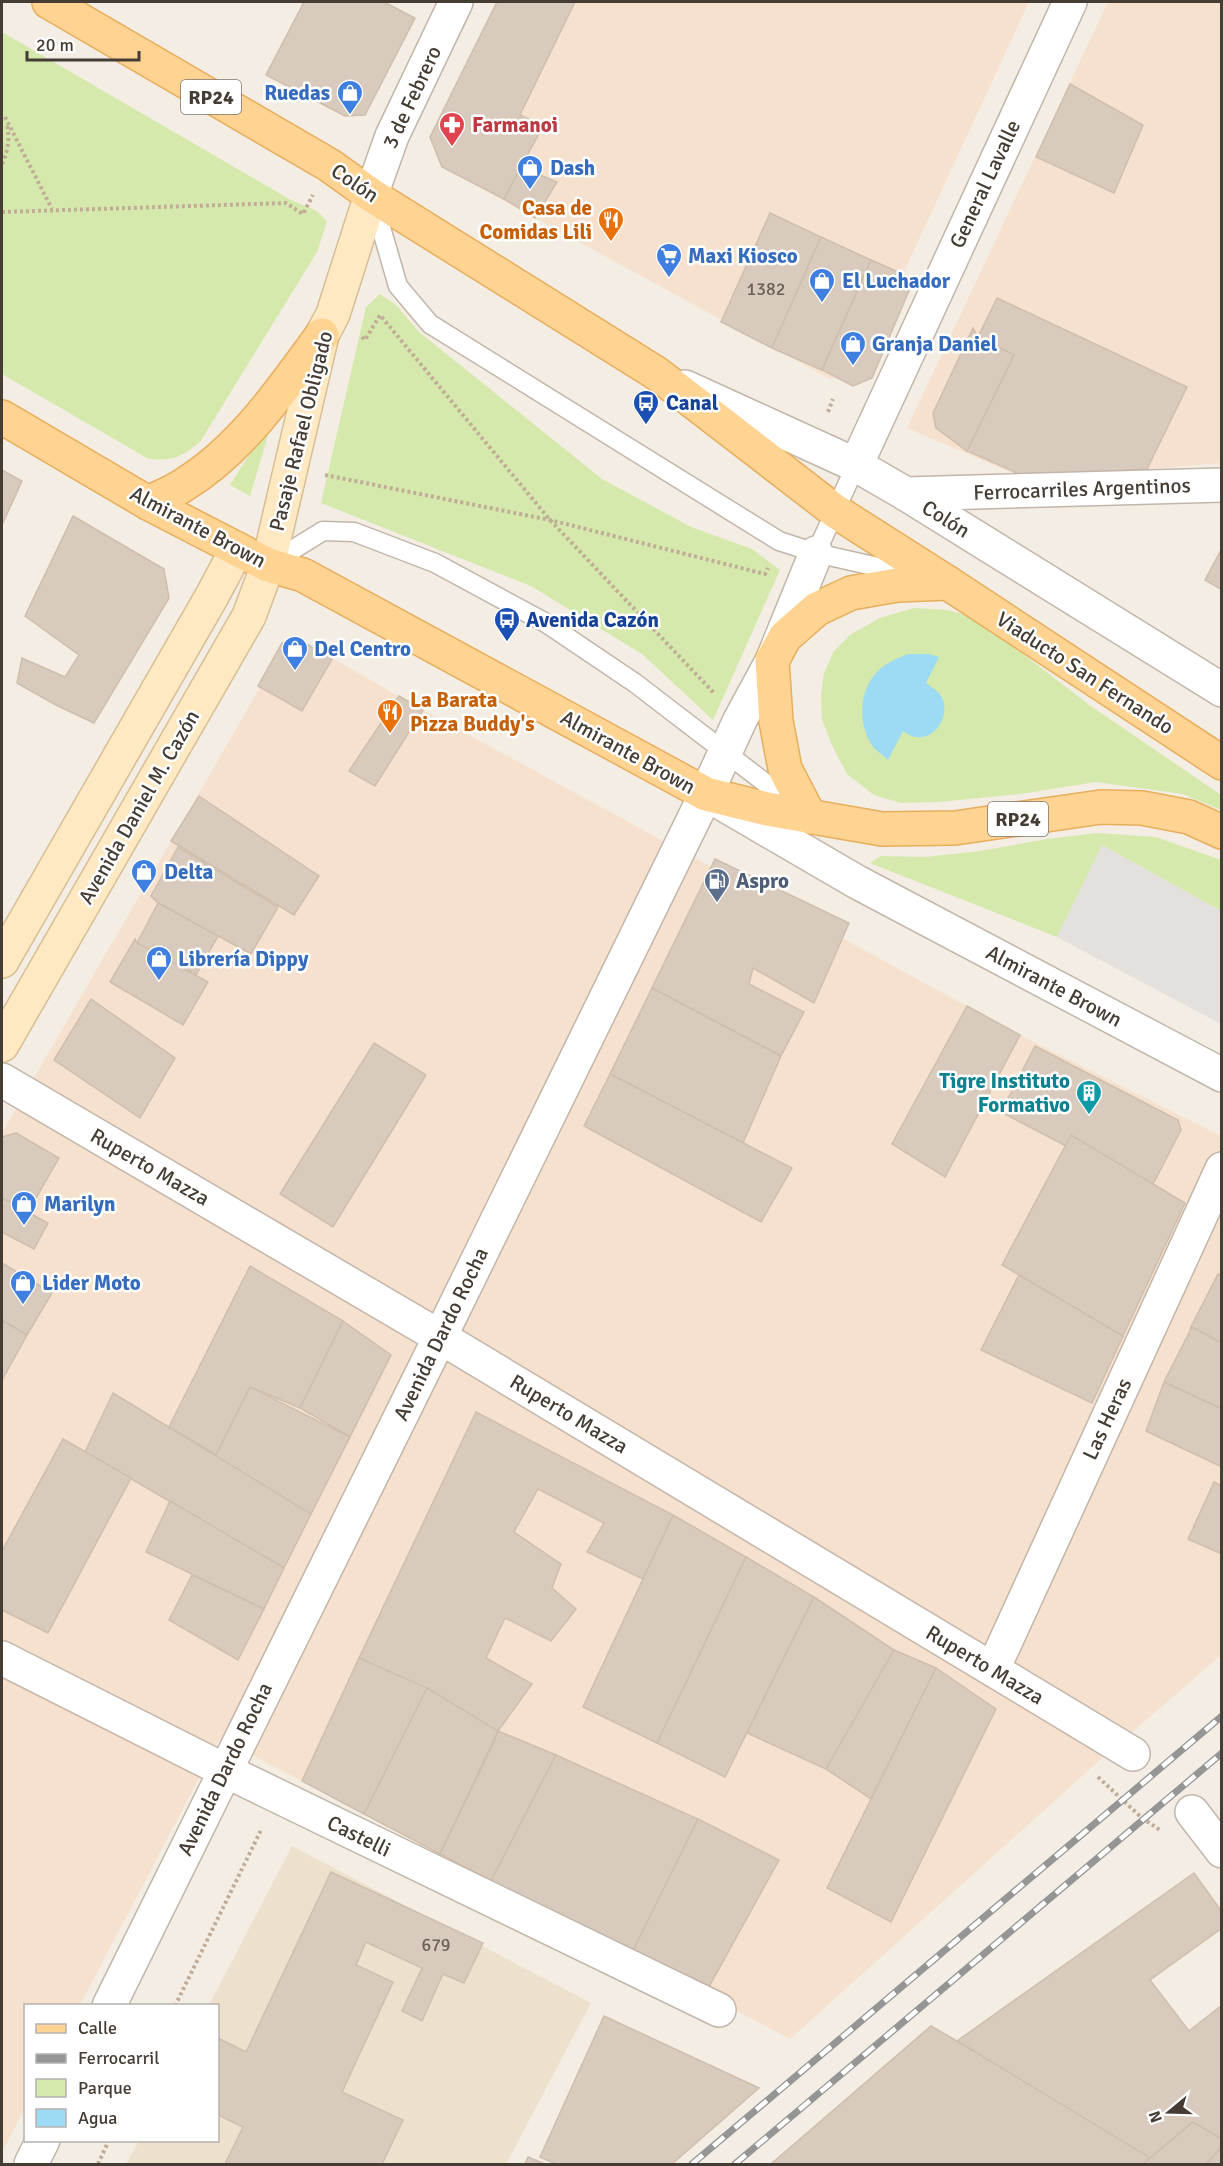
<svg xmlns="http://www.w3.org/2000/svg" width="1223" height="2166" font-family="Signika,sans-serif">
	<rect width="100%" height="100%" fill="#f3ede4"/>
	<!-- commercial -->
	<g fill="#f6e1ce">
		<path d="M496 2H1029L857 373 830 379 442 167 430 137Z"/>
		<path d="M1108 2H1221V463L1026 479 907 428Z"/>
		<path d="M299 639 421 709 1020 1035 1221 1136V1655L1100 1760 790 2039 220 1738 80 2005 26 2006 25 2108 2 2153V1133L287 641Z"/>
	</g>
	<!-- education -->
	<path fill="#ede0cd" d="M292 1846 591 2003 506 2164H126L139 2141 218 2140V2006L209 2005Z"/>
	<!-- green -->
	<g fill="#d4e9ab">
		<path d="M2 32 291 200 317 211 327 221 317 252 200 442C183 456 169 463 147 458L2 374Z"/>
		<path d="M380 294 396 305 419 332 602 479 691 527 752 549 780 570 713 720 642 654 531 586 321 503 366 307Z"/>
		<path d="M274 415 250 496 230 485Z"/>
		<path d="M914 608 947 610 976 618 1088 704 1221 795V810L1183 794 1096 782 1020 794 938 802 901 803 874 795 847 774 831 743 822 719 821 695 824 673 834 651 850 635 880 618Z"/>
		<path d="M1097 833 1156 837 1221 860V911L1102 845 1057 937 870 863 880 856 925 857 980 851 1047 839Z"/>
	</g>
	<!-- parking -->
	<path fill="#e3e0dd" d="M1102 845 1221 911V1024L1057 937Z"/>
	<!-- water -->
	<path fill="#9ddaf3" d="M908 654H928L939 657 926 683C933 688 940 692 943 700 949 717 935 740 916 737 912 737 906 733 903 731L888 760C884 756 878 752 874 748 858 727 858 693 876 673 885 663 896 659 908 654Z"/>
	<!-- building -->
	<g fill="#d8cabc" stroke="#d0beac" stroke-width="1.5">
		<path d="M304 2H384L415 18 365 115 345 116 266 75Z"/>
		<path d="M497 2H575L520 115 543 126 504 199 442 167 430 137Z"/>
		<path d="M1070 84 1143 125 1114 193 1036 157Z"/>
		<path d="M521 167 557 182 535 218 504 199Z"/>
		<path d="M770 213 821 237 772 348 721 322Z"/>
		<path d="M821 237 871 260 822 370 772 348Z"/>
		<path d="M871 260 914 279 872 378 853 386 822 370Z"/>
		<path d="M997 298 1187 387 1147 469 1026 477 967 451 1014 355 978 337Z"/>
		<path d="M973 328 978 337 1014 355 967 451 936 428 933 413Z"/>
		<path d="M2 470 22 481 2 525Z"/>
		<path d="M73 516 164 569 169 598 94 723 56 705 17 683 22 658 65 677 79 655 25 616Z"/>
		<path d="M1222 548V590L1205 580Z"/>
		<path d="M300 640 332 659 302 711 258 686 282 643Z"/>
		<path d="M399 696 423 710 375 786 349 771Z"/>
		<path d="M199 796 319 876 294 915 171 841Z"/>
		<path d="M178 847 278 907 251 954 158 903 151 896Z"/>
		<path d="M715 859 849 923 814 1003 753 968 749 984 804 1012 781 1056 652 988Z"/>
		<path d="M158 903 218 936 196 975 137 943Z"/>
		<path d="M135 939 137 943 208 982 183 1025 110 982Z"/>
		<path d="M652 988 781 1056 743 1143 610 1074Z"/>
		<path d="M91 999 175 1058 140 1118 54 1060Z"/>
		<path d="M967 1006 1020 1035 945 1177 892 1144Z"/>
		<path d="M374 1043 426 1075 333 1227 280 1194Z"/>
		<path d="M1035 1046 1178 1120 1181 1130 1150 1190 1001 1112Z"/>
		<path d="M610 1074 792 1168 761 1222 584 1126Z"/>
		<path d="M16 1133 59 1158 28 1212 2 1198V1137Z"/>
		<path d="M1071 1135 1185 1203 1123 1336 1002 1265Z"/>
		<path d="M2 1198 48 1223 34 1249 2 1232Z"/>
		<path d="M2 1263 52 1293 27 1335 2 1320Z"/>
		<path d="M250 1266 343 1321 300 1408 250 1387 216 1455 169 1427Z"/>
		<path d="M1218 1274 1222 1276V1343L1190 1329Z"/>
		<path d="M1019 1275 1123 1336 1092 1403 981 1350Z"/>
		<path d="M2 1320 27 1335 2 1380Z"/>
		<path d="M343 1321 391 1355 350 1437 300 1408Z"/>
		<path d="M1192 1327 1222 1343V1409L1164 1382Z"/>
		<path d="M1164 1382 1222 1409V1467L1146 1431Z"/>
		<path d="M250 1387 350 1437 311 1514 211 1465Z"/>
		<path d="M113 1393 311 1514 284 1568 85 1452Z"/>
		<path d="M476 1412 673 1515 643 1579 587 1552 604 1523 538 1489 514 1532 561 1564 552 1588 576 1609 551 1641 505 1618 486 1658 532 1684 498 1731 359 1658Z"/>
		<path d="M63 1439 131 1478 48 1633 2 1610V1551Z"/>
		<path d="M1214 1482 1222 1486V1554L1188 1539Z"/>
		<path d="M170 1501 284 1568 264 1609 146 1552Z"/>
		<path d="M673 1515 746 1557 657 1743 583 1707Z"/>
		<path d="M746 1557 814 1597 725 1777 657 1743Z"/>
		<path d="M192 1575 264 1609 238 1660 169 1620Z"/>
		<path d="M814 1597 894 1650 826 1769 747 1733Z"/>
		<path d="M894 1650 936 1668 871 1799 826 1769Z"/>
		<path d="M359 1658 427 1688 364 1814 302 1781Z"/>
		<path d="M936 1668 996 1709 891 1922 827 1888Z"/>
		<path d="M427 1688 498 1731 440 1854 364 1814Z"/>
		<path d="M498 1731 556 1755 491 1881 440 1854 494 1742Z"/>
		<path d="M556 1755 698 1819 631 1955 491 1881Z"/>
		<path d="M698 1819 779 1860 705 1994 631 1955Z"/>
		<path d="M331 1872 483 1943 464 1983 443 1974 422 2021 402 2011 422 1968 366 1942 356 1965 393 1982 342 2092 403 2120 382 2164H225L243 2127 218 2115V2038L246 2052Z"/>
		<path d="M1194 1873 1222 1912V1928L1150 1980 1189 2031 1222 2005V2139L1193 2122 1149 2159 957 2041Z"/>
		<path d="M604 2016 759 2088 672 2164H556L540 2157Z"/>
		<path d="M931 2026 957 2041 1152 2159 1146 2164H771Z"/>
		<path d="M1193 2122 1222 2139V2147L1206 2164H1143Z"/>
		<path d="M1222 2147V2164H1206Z"/>
		<path d="M528 2157 545 2164H525Z"/>
	</g>
	<g fill="none" stroke-linecap="round" stroke-linejoin="round">
		<defs>
			<g id="service">
				<path d="M373 200 398 286 430 324 779 541 816 553 913 575"/>
				<path d="M816 553 856 465"/>
				<path d="M268 565 323 531 354 532 435 563 546 623 635 683 798 808"/>
			</g>
			<g id="minor">
				<path d="M685 387 856 465 906 494 1222 690"/>
				<path d="M856 465 1070 2"/>
				<path d="M906 494 1222 485"/>
				<path d="M816 553 772 661 740 720 706 794 857 882 1222 1075"/>
				<path d="M2 1080 440 1337 1133 1754"/>
				<path d="M2 1658 224 1770 719 2010"/>
				<path d="M993 1669 1222 1169"/>
				<path d="M1192 1812 1222 1851"/>
			</g>
			<g id="tertiary">
				<path d="M371 195 392 136 456 2"/>
				<path d="M109 2006 440 1337 706 794"/>
				<path d="M31 2164 43 2140"/>
			</g>
			<g id="secondary">
				<path d="M2 961 212 596 237 549"/>
				<path d="M2 1045 249 616 268 565 322 335 333 314 371 195"/>
			</g>
			<g id="primary">
				<path d="M49 2 329 165 371 195 656 373 835 511 948 583 1222 763"/>
				<path d="M2 417 148 503 237 549 268 565 303 575 706 794 767 809 882 829 955 828 1101 807 1142 808 1189 817 1222 832"/>
				<path d="M148 503C160 497 174 492 185 484 242 449 283 388 322 335"/>
				<path d="M810 817 785 769 776 721 772 661 785 637 817 609 851 593 897 585 948 583"/>
			</g>
		</defs>
		<!-- service casing -->
		<use href="#service" stroke="#c2b6aa" stroke-width="21"/>
		<!-- minor casing -->
		<use href="#minor" stroke="#c2b6aa" stroke-width="36"/>
		<!-- tertiary casing -->
		<use href="#tertiary" stroke="#c2b6aa" stroke-width="36"/>
		<!-- secondary casing -->
		<use href="#secondary" stroke="#d8be94" stroke-width="36"/>
		<!-- primary casing -->
		<use href="#primary" stroke="#e8ae5d" stroke-width="36"/>
		<!-- path -->
		<g stroke="#c1ad97" stroke-width="4" stroke-dasharray="3 3" stroke-linecap="butt">
			<path d="M5 117 52 209"/>
			<path d="M2 164C8 151 10 139 7 125"/>
			<path d="M2 212 286 203 303 214 313 195"/>
			<path d="M362 337 365 340 380 315 550 520 714 693"/>
			<path d="M828 412 833 399"/>
			<path d="M325 475 550 520 765 574 768 568"/>
			<path d="M1098 1777 1142 1818 1160 1830"/>
			<path d="M175 2006 262 1828"/>
			<path d="M98 2164 109 2140"/>
		</g>
		<!-- service -->
		<use href="#service" stroke="#fff" stroke-width="18"/>
		<!-- minor -->
		<use href="#minor" stroke="#fff" stroke-width="33"/>
		<!-- tertiary -->
		<use href="#tertiary" stroke="#fff" stroke-width="33"/>
		<!-- secondary -->
		<use href="#secondary" stroke="#ffe9c2" stroke-width="33"/>
		<!-- primary -->
		<use href="#primary" stroke="#ffd391" stroke-width="33"/>
		<defs>
			<g id="rail">
				<path d="M692 2164 1222 1716"/>
				<path d="M735 2164 1222 1753"/>
			</g>
		</defs>
		<!-- rail casing -->
		<use href="#rail" stroke="#959595" stroke-width="7"/>
		<!-- rail -->
		<use href="#rail" stroke="#fff" stroke-width="4.5" stroke-dasharray="14" stroke-linecap="butt"/>
	</g>
	<!-- icons -->
	<defs>
		<symbol id="shop-pin" viewBox="-11 -11 22 30"><path d="M0 17L-7.5 6A9.5 9.5 0 1 1 7.5 6Z" fill="#3f7fe0" stroke="#fff"/><path d="M-5-2.5h2.3a2.7 3.5 0 0 1 5.4 0H5L5.5 6h-11ZM-1.5-2.5h3a1.5 2.3 0 0 0-3 0Z" fill="#fff"/></symbol>
		<symbol id="pharmacy-pin" viewBox="-11 -11 22 30"><path d="M0 17L-7.5 6A9.5 9.5 0 1 1 7.5 6Z" fill="#e0444e" stroke="#fff"/><path d="M-2-6h4v4h4v4h-4v4h-4v-4h-4v-4h4Z" fill="#fff"/></symbol>
		<symbol id="restaurant-pin" viewBox="-11 -11 22 30"><path d="M0 17L-7.5 6A9.5 9.5 0 1 1 7.5 6Z" fill="#e8710a" stroke="#fff"/><path d="M-5-6h1v4h1v-4h1v4h1v-4h1v5L-1.5 .5V6h-2V.5L-5-1ZM5-6V6H3V1.5H1.5Q1.5-4 5-6Z" fill="#fff"/></symbol>
		<symbol id="supermarket-pin" viewBox="-11 -11 22 30"><path d="M0 17L-7.5 6A9.5 9.5 0 1 1 7.5 6Z" fill="#3f7fe0" stroke="#fff"/><path d="M-6-5.5h2.5l.6 2H6L4.5 2H-2.5L-4.4-4H-6ZM-1.5 3.2a1.3 1.3 0 1 0 .1 0ZM3 3.2a1.3 1.3 0 1 0 .1 0Z" fill="#fff"/></symbol>
		<symbol id="bus-pin" viewBox="-11 -11 22 30"><path d="M0 17L-7.5 6A9.5 9.5 0 1 1 7.5 6Z" fill="#1a4fb4" stroke="#fff"/><path d="M-5-6H5V4H4V6H2V4H-2V6H-4V4H-5ZM-3.5-4V0h7V-4ZM-3.5 1.2v1.5H-2V1.2ZM2 1.2v1.5H3.5V1.2Z" fill="#fff"/></symbol>
		<symbol id="fuel-pin" viewBox="-11 -11 22 30"><path d="M0 17L-7.5 6A9.5 9.5 0 1 1 7.5 6Z" fill="#5c6f8a" stroke="#fff"/><path d="M-5.5-6h7V0h2V4h1.3V-2.5L3-4.5l.8-.8L6-3V5H2.5V1h-1V6h-7ZM-4.2-4.7v3.2H.2V-4.7Z" fill="#fff"/></symbol>
		<symbol id="building-pin" viewBox="-11 -11 22 30"><path d="M0 17L-7.5 6A9.5 9.5 0 1 1 7.5 6Z" fill="#0f9aa8" stroke="#fff"/><path d="M-4-6H4V6H1V3H-1V6H-4ZM-2.5-4.3h1.7v1.8h-1.7ZM.8-4.3h1.7v1.8H.8ZM-2.5-1h1.7V.8h-1.7ZM.8-1h1.7V.8H.8Z" fill="#fff"/></symbol>
	</defs>
	<g fill-rule="evenodd">
		<use href="#shop-pin" x="335" y="78" width="30" height="40"/>
		<use href="#pharmacy-pin" x="437" y="110" width="30" height="40"/>
		<use href="#shop-pin" x="515" y="153" width="30" height="40"/>
		<use href="#restaurant-pin" x="596" y="205" width="30" height="40"/>
		<use href="#supermarket-pin" x="654" y="241" width="30" height="40"/>
		<use href="#shop-pin" x="807" y="266" width="30" height="40"/>
		<use href="#shop-pin" x="838" y="329" width="30" height="40"/>
		<use href="#bus-pin" x="631" y="388" width="30" height="40"/>
		<use href="#bus-pin" x="492" y="605" width="30" height="40"/>
		<use href="#shop-pin" x="280" y="634" width="30" height="40"/>
		<use href="#restaurant-pin" x="375" y="697" width="30" height="40"/>
		<use href="#shop-pin" x="129" y="857" width="30" height="40"/>
		<use href="#fuel-pin" x="702" y="866" width="30" height="40"/>
		<use href="#shop-pin" x="144" y="944" width="30" height="40"/>
		<use href="#building-pin" x="1074" y="1078" width="30" height="40"/>
		<use href="#shop-pin" x="9" y="1189" width="30" height="40"/>
		<use href="#shop-pin" x="8" y="1268" width="30" height="40"/>
	</g>
	<g text-anchor="middle" dominant-baseline="central" stroke-width="5" stroke-linejoin="round" paint-order="stroke">
		<!-- number labels -->
		<g font-size="18" fill="#6a6056">
			<text x="766" y="289">1382</text>
			<text x="436" y="1945">679</text>
		</g>
		<!-- shield labels -->
		<g fill="#fff" stroke="#7d7671" stroke-width="1.5">
			<rect x="181" y="80" width="60" height="34" rx="4.5"/>
			<rect x="988" y="802" width="60" height="34" rx="4.5"/>
		</g>
		<g font-size="20" font-weight="bold" fill="#453c34">
			<text x="211" y="97">RP24</text>
			<text x="1018" y="819">RP24</text>
		</g>
		<!-- shop labels -->
		<g font-size="21" font-weight="bold" fill="#366cbe" stroke="#fff" text-anchor="start">
			<text x="330" y="93" text-anchor="end">Ruedas</text>
			<text x="550" y="168">Dash</text>
			<text x="688" y="256">Maxi Kiosco</text>
			<text x="842" y="281">El Luchador</text>
			<text x="872" y="344">Granja Daniel</text>
			<text x="314" y="649">Del Centro</text>
			<text x="164" y="872">Delta</text>
			<text x="178" y="959">Librería Dippy</text>
			<text x="44" y="1204">Marilyn</text>
			<text x="42" y="1283">Lider Moto</text>
		</g>
		<!-- street labels -->
		<g font-size="21" fill="#453c34" stroke="#fff">
			<text transform="translate(412 97) rotate(-65)">3 de Febrero</text>
			<text transform="translate(355 183) rotate(34)">Colón</text>
			<text transform="translate(985 184) rotate(-65)">General Lavalle</text>
			<text transform="translate(301 431) rotate(-76)">Pasaje Rafael Obligado</text>
			<text transform="translate(1082 489) rotate(-2)">Ferrocarriles Argentinos</text>
			<text transform="translate(946 519) rotate(32)">Colón</text>
			<text transform="translate(198 527) rotate(28)">Almirante Brown</text>
			<text transform="translate(1085 673) rotate(33)">Viaducto San Fernando</text>
			<text transform="translate(628 752) rotate(29)">Almirante Brown</text>
			<text transform="translate(139 807) rotate(-60)">Avenida Daniel M. Cazón</text>
			<text transform="translate(1054 986) rotate(28)">Almirante Brown</text>
			<text transform="translate(150 1167) rotate(30)">Ruperto Mazza</text>
			<text transform="translate(441 1334) rotate(-64)">Avenida Dardo Rocha</text>
			<text transform="translate(569 1414) rotate(31)">Ruperto Mazza</text>
			<text transform="translate(1107 1419) rotate(-65)">Las Heras</text>
			<text transform="translate(985 1665) rotate(31)">Ruperto Mazza</text>
			<text transform="translate(225 1769) rotate(-64)">Avenida Dardo Rocha</text>
			<text transform="translate(359 1836) rotate(26)">Castelli</text>
		</g>
		<!-- health labels -->
		<g font-size="21" font-weight="bold" fill="#be3a42" stroke="#fff" text-anchor="start">
			<text x="472" y="125">Farmanoi</text>
		</g>
		<!-- food labels -->
		<g font-size="21" font-weight="bold" fill="#c56008" stroke="#fff" text-anchor="end">
			<text x="592" y="208">Casa de<tspan x="592" dy="24">Comidas Lili</tspan></text>
			<text x="410" y="700" text-anchor="start">La Barata<tspan x="410" dy="24">Pizza Buddy's</tspan></text>
		</g>
		<!-- transit labels -->
		<g font-size="21" font-weight="bold" fill="#164399" stroke="#fff" text-anchor="start">
			<text x="666" y="403">Canal</text>
			<text x="526" y="620">Avenida Cazón</text>
		</g>
		<!-- service labels -->
		<g font-size="21" font-weight="bold" fill="#4e5e75" stroke="#fff" text-anchor="start">
			<text x="736" y="881">Aspro</text>
		</g>
		<!-- culture labels -->
		<g font-size="21" font-weight="bold" fill="#0d838f" stroke="#fff" text-anchor="end">
			<text x="1070" y="1081">Tigre Instituto<tspan x="1070" dy="24">Formativo</tspan></text>
		</g>
	</g>
	<!-- border -->
	<rect width="1223" height="2166" fill="none" stroke="#453c34" stroke-width="6"/>
	<!-- legend -->
	<rect x="24" y="2004" width="195" height="138" fill="#ffffff" stroke="#b5b1ae" stroke-width="1.5"/>
	<rect x="36" y="2024" width="30" height="9" fill="#ffd391" stroke="#b5b1ae" stroke-width="1.5"/>
	<text x="78" y="2034" font-size="18" fill="#453c34">Calle</text>
	<rect x="36" y="2054" width="30" height="9" fill="#959595" stroke="#b5b1ae" stroke-width="1.5"/>
	<text x="78" y="2064" font-size="18" fill="#453c34">Ferrocarril</text>
	<rect x="36" y="2079" width="30" height="18" fill="#d4e9ab" stroke="#b5b1ae" stroke-width="1.5"/>
	<text x="78" y="2094" font-size="18" fill="#453c34">Parque</text>
	<rect x="36" y="2109" width="30" height="18" fill="#9ddaf3" stroke="#b5b1ae" stroke-width="1.5"/>
	<text x="78" y="2124" font-size="18" fill="#453c34">Agua</text>
	<!-- north arrow -->
	<g transform="translate(1169 2112) rotate(251)" stroke="#ffffff" stroke-width="4.5" paint-order="stroke">
	<path d="M0-4.5L10 22L0 15L-10 22Z" fill="#453c34"/>
	<text y="-9" font-size="16" font-weight="bold" text-anchor="middle" fill="#453c34">N</text>
	</g>
	<!-- scale -->
	<path d="M27 51v9h112v-9" fill="none" stroke="#453c34" stroke-width="3"/>
	<text x="36" y="51" font-size="18" fill="#453c34" stroke="#ffffff" stroke-width="4.5" paint-order="stroke">20 m</text>
</svg>
